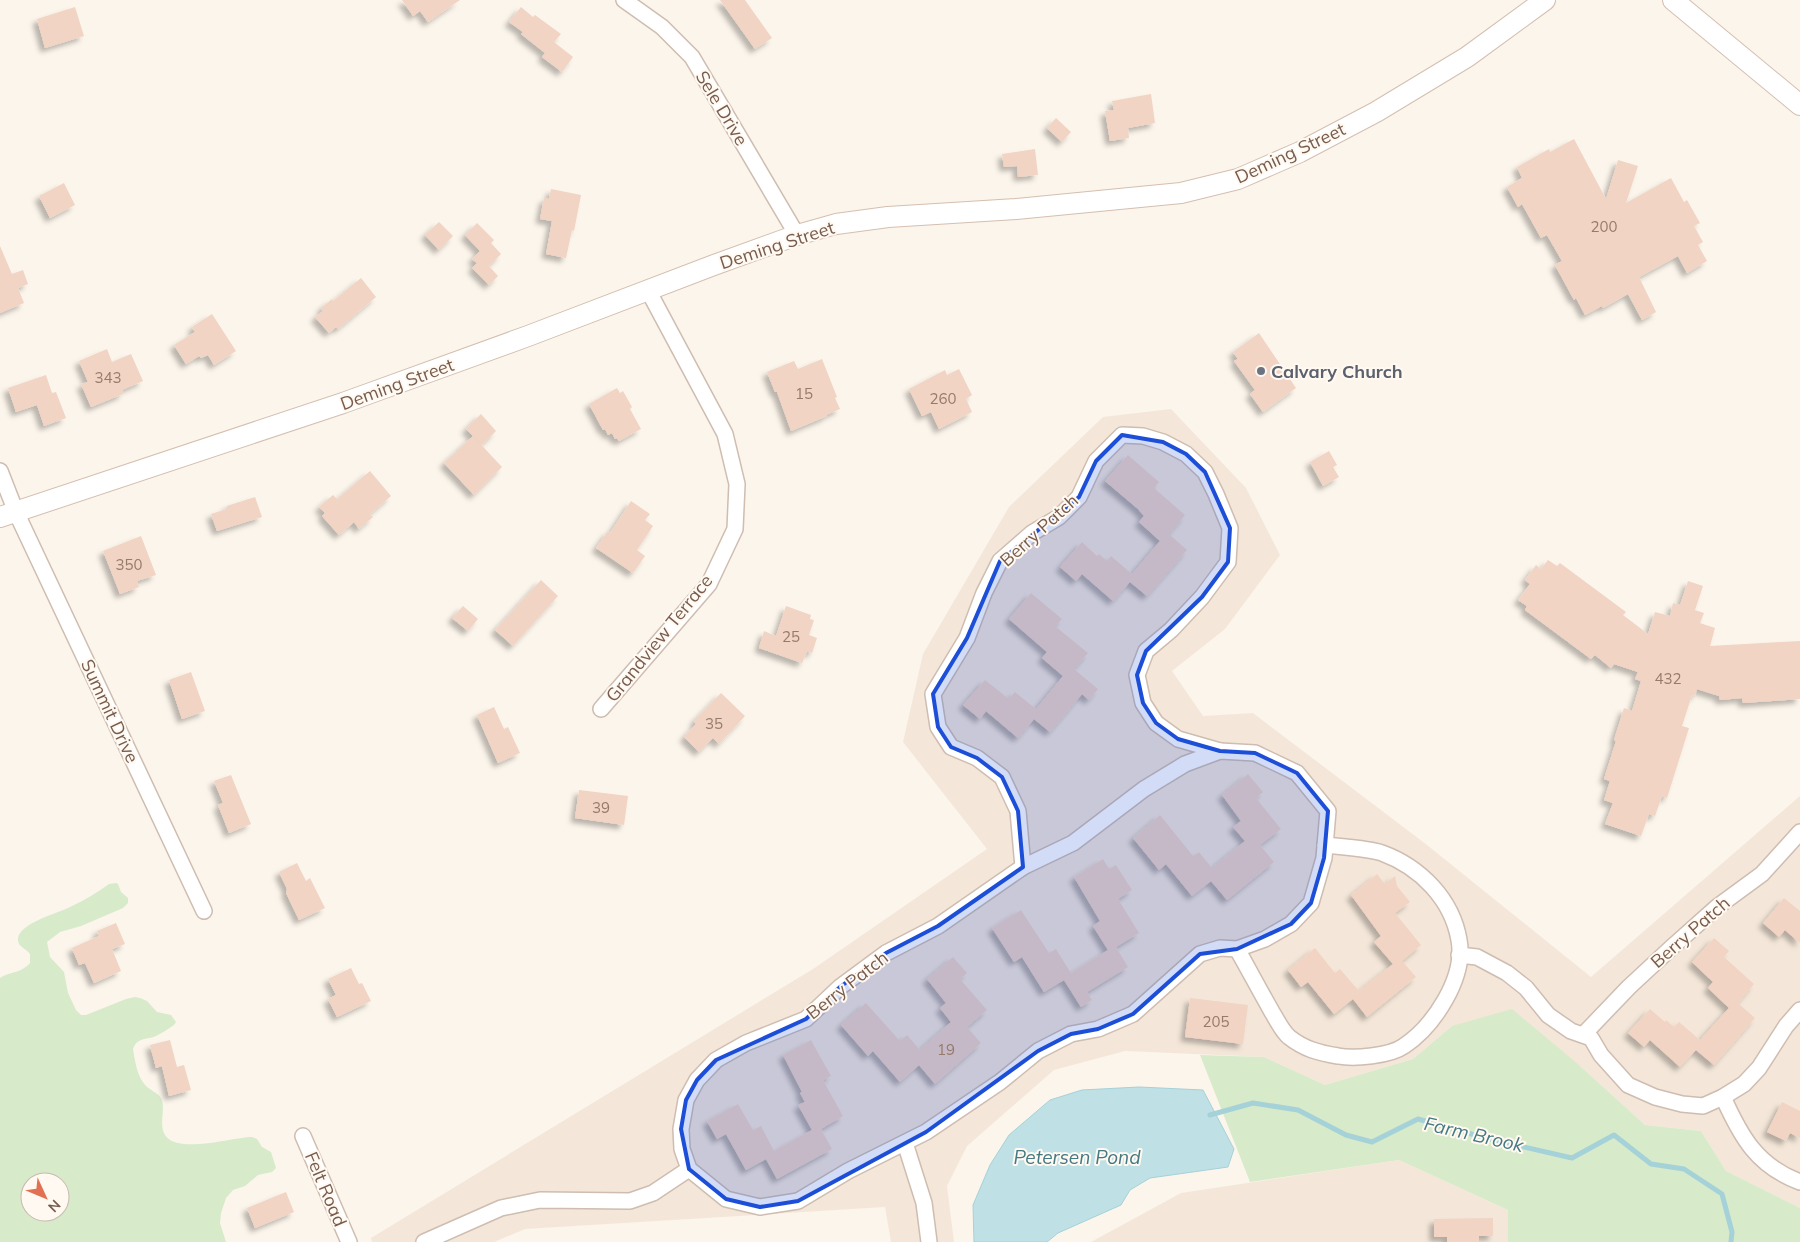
<svg xmlns="http://www.w3.org/2000/svg" width="1800" height="1242" font-family="Mulish,sans-serif">
	<defs>
		<filter id="shadow"><feDropShadow dx="-4.5" dy="4.5" stdDeviation="2.5" flood-color="#0004"/></filter>
	</defs>
	<rect width="100%" height="100%" fill="#fcf5eb"/>
	<!-- residential -->
	<g fill="#f4e7d9">
		<path d="M1171 409 1246 488 1280 555 1225 629 1172 671 1203 716 1253 713 1427 845 1591 977 1800 796V1208L1726 1171 1701 1131 1645 1125 1579 1065 1452 1026 1413 1059 1325 1085 1264 1057 1125 1051 1054 1070 967 1146 947 1186 954 1242H891L885 1207 525 1229 494 1242H372L371 1238 813 969 987 849 903 742 923 654 1009 507 1103 417Z"/>
		<path d="M1399 1160 1508 1210V1242H1091L1181 1193Z"/>
	</g>
	<!-- green -->
	<g fill="#d7eac9" fill-rule="evenodd">
		<path d="M116 883 118 884 121 892 128 898V903L123 908 81 926 60 932 47 942 50 957 64 972 68 993 76 1010 81 1015H86L126 999 135 997 140 998 147 1001 157 1012 171 1015 176 1022 174 1025C168 1029 162 1033 156 1036 147 1040 137 1037 133 1049 135 1061 137 1077 146 1086 150 1090 158 1093 161 1098 166 1109 159 1122 164 1133 174 1156 232 1137 252 1137L257 1139 262 1147 271 1152 276 1168 272 1172 258 1175 245 1186 233 1190 226 1198 221 1213 220 1223 226 1242H0V978C11 971 20 974 30 963V954C27 949 18 947 18 940 17 923 60 913 72 906 85 900 98 892 109 884ZM30 1182H60V1212H30Z"/>
		<path d="M1512 1009 1579 1065 1645 1125 1701 1131 1726 1171 1800 1208V1242H1508V1210L1399 1160 1250 1182 1200 1055 1264 1057 1325 1085 1413 1059 1452 1026Z"/>
	</g>
	<!-- water -->
	<path fill="#bfe1e6" stroke="#a5d1d8" d="M1139 1087 1203 1090 1234 1149 1228 1167 1150 1178 1130 1190 1121 1205 1058 1233 1047 1242H974L973 1205 990 1165 1009 1135 1050 1100 1082 1090Z"/>
	<g fill="none" stroke-linecap="round" stroke-linejoin="round">
		<!-- stream -->
		<path stroke="#a5d1d8" stroke-width="5" d="M1210 1115 1253 1103 1298 1110 1346 1135 1372 1142 1418 1119 1489 1139 1572 1158 1614 1135 1651 1164 1684 1169 1722 1194 1732 1232 1731 1242"/>
	</g>
	<!-- building -->
	<g fill="#f1d4c3" filter="url(#shadow)">
		<path d="M402 0H460L428 22 420 11 413 16Z"/>
		<path d="M720 0H745L772 38 755 49Z"/>
		<path d="M75 7 84 36 45 48 37 19Z"/>
		<path d="M521 7 533 17 535 15 561 34 554 42 573 57 562 72 542 57 545 53 521 34 523 32 509 22Z"/>
		<path d="M1151 94 1155 123 1128 128 1129 138 1110 141 1105 111 1114 110 1112 101Z"/>
		<path d="M1056 118 1071 132 1062 142 1047 128Z"/>
		<path d="M1574 139 1606 199 1618 160 1638 166 1626 203 1671 178 1684 202 1687 200 1700 223 1694 226 1703 242 1698 245 1707 261 1687 273 1678 256 1639 277 1656 312 1642 320 1628 294 1603 308 1602 306 1585 315 1576 298 1574 300 1555 265 1562 261 1547 235 1541 238 1522 204 1518 207 1507 187 1522 178 1517 167 1549 149 1550 152Z"/>
		<path d="M1035 149 1038 175 1018 177 1017 166 1004 167 1002 154Z"/>
		<path d="M64 183 75 205 50 218 39 196Z"/>
		<path d="M551 189 581 195 574 231 572 230 566 258 546 254 552 221 540 219 544 198 549 199Z"/>
		<path d="M439 222 453 236 439 250 425 235Z"/>
		<path d="M477 223 494 240 491 243 501 254 489 266 498 276 489 285 472 268 477 263 472 259 480 251 465 235Z"/>
		<path d="M0 246 12 274 23 270 28 284 18 288 24 303 0 313Z"/>
		<path d="M361 278 376 297 338 329 336 327 329 333 315 317 323 311 321 308 332 299 333 301Z"/>
		<path d="M212 314 236 351 214 365 208 355 201 358 199 356 186 364 174 345 195 332 192 327Z"/>
		<path d="M1259 333 1296 388 1263 412 1250 394 1255 390 1234 361 1238 359 1233 352Z"/>
		<path d="M107 349 112 362 131 354 143 381 122 390 123 394 91 407 81 384 88 382 79 361Z"/>
		<path d="M822 359 837 397 835 398 840 409 826 415 827 416 791 431 777 392H775L767 372 794 361 798 369Z"/>
		<path d="M959 369 972 395 966 399 972 412 939 429 931 412 922 416 909 389 945 370 947 375Z"/>
		<path d="M46 375 52 393 56 392 66 418 44 426 37 405 16 412 8 388Z"/>
		<path d="M617 388 620 393 623 391 632 407 630 409 641 429 619 441 617 438 615 439 612 433 608 435 605 429 603 430 589 404Z"/>
		<path d="M481 414 496 431 482 445 466 429Z"/>
		<path d="M473 436 502 467 474 495 444 463Z"/>
		<path d="M1329 451 1337 465 1333 467 1339 477 1323 486 1310 462Z"/>
		<path d="M1128 455 1159 482 1154 488 1185 515 1169 534 1187 550 1147 596 1130 582 1113 601 1082 574 1076 581 1060 567 1082 542 1097 556 1099 554 1107 561 1111 556 1132 574 1160 541 1139 522 1144 516 1138 509 1105 481Z"/>
		<path d="M370 471 391 496 370 514 373 517 359 529 354 522 339 535 322 516 325 513 319 507 333 495 337 499Z"/>
		<path d="M255 497 262 517 217 531 211 514 227 509V506Z"/>
		<path d="M631 501 650 514 645 520 653 526 637 550 645 556 633 573 596 548 608 531 610 533Z"/>
		<path d="M141 536 156 575 137 581 139 587 120 594 103 551Z"/>
		<path d="M1548 560 1557 566 1560 563 1626 612 1623 615 1648 634 1655 612 1670 616 1673 603 1680 605 1688 581 1703 586 1695 610 1704 613 1700 623 1715 628 1710 646 1800 641V699L1743 703 1742 698 1720 700 1719 696 1697 689 1695 696 1692 695 1682 726 1689 728 1667 798 1662 796 1655 816 1649 814 1641 836 1605 824 1613 803 1604 800 1610 781 1604 779 1616 741 1614 740 1624 708 1632 711 1641 681 1635 679 1638 672 1614 664 1611 668 1595 655 1591 659 1525 610 1527 606 1518 600 1530 584 1525 580 1536 565 1541 569Z"/>
		<path d="M541 580 558 596 513 646 495 630Z"/>
		<path d="M1031 593 1062 619 1055 626 1088 653 1074 669 1098 689 1089 700 1082 694 1050 732 1034 719 1018 738 986 711 980 719 963 705 985 680 1009 699 1015 692 1036 709 1063 676 1042 658 1047 652 1009 619Z"/>
		<path d="M463 606 478 619 468 631 452 618Z"/>
		<path d="M786 606 811 615 810 619 814 620 809 635 817 638 812 653 807 651 802 663 759 648 764 631 776 636Z"/>
		<path d="M191 672 205 711 182 719 169 680Z"/>
		<path d="M721 693 745 716 719 744 713 738 699 752 684 737 696 724 694 721Z"/>
		<path d="M494 707 504 729 508 727 520 753 498 763 477 715Z"/>
		<path d="M1248 774 1263 792 1256 798 1281 829 1260 845 1274 862 1227 900 1211 881 1192 896 1166 864 1159 870 1133 838 1160 815 1193 856 1199 852 1212 868 1245 841 1233 827 1241 821 1222 795Z"/>
		<path d="M231 775 251 824 229 833 218 805 223 803 214 781Z"/>
		<path d="M579 790 628 796 624 825 575 818Z"/>
		<path d="M1103 859 1109 869 1116 865 1132 890 1118 899 1139 933 1116 947 1128 967 1087 992 1092 1000 1081 1007 1064 980 1044 992 1022 957 1014 962 992 928 1021 910 1049 953 1056 949 1071 973 1108 950 1093 926 1100 921 1074 877Z"/>
		<path d="M297 863 306 881 310 878 325 908 299 920 286 893 287 889 279 872Z"/>
		<path d="M1377 874 1385 884 1395 876 1397 886 1410 902 1395 913 1421 945 1402 961 1416 977 1367 1017 1353 999 1334 1014 1308 982 1301 987 1288 970 1315 948 1335 973 1340 969 1359 991 1393 964 1374 942 1381 936 1351 895Z"/>
		<path d="M1784 898 1800 911V943L1785 930 1779 937 1763 923Z"/>
		<path d="M116 923 125 944 112 949 121 971 94 983 85 963 79 965 72 948 99 936 97 931Z"/>
		<path d="M1714 938 1729 951 1724 957 1754 984 1738 1003 1755 1018 1714 1065 1696 1050 1680 1067 1650 1040 1644 1047 1628 1033 1650 1009 1665 1022 1666 1020 1674 1027 1679 1022 1700 1040 1729 1008 1708 988 1713 982 1692 962Z"/>
		<path d="M953 957 967 973 960 979 987 1010 967 1027 981 1043 935 1084 919 1065 900 1082 873 1051 868 1056 841 1025 866 1003 900 1041 907 1035 920 1050 951 1022 940 1008 946 1003 927 979Z"/>
		<path d="M351 968 359 984 362 983 371 1001 337 1017 328 999 336 995 328 979Z"/>
		<path d="M1190 998 1248 1005 1243 1044 1185 1037Z"/>
		<path d="M170 1040 177 1067 184 1065 191 1090 169 1096 162 1066 156 1068 150 1045Z"/>
		<path d="M811 1040 831 1076 823 1080 843 1116 821 1129 832 1149 777 1179 766 1159 746 1170 726 1134 717 1139 707 1121 738 1104 753 1130 761 1126 774 1151 812 1130 798 1105 805 1102 800 1093 802 1092 783 1055Z"/>
		<path d="M1782 1102 1800 1111V1138L1790 1133 1786 1141 1767 1132Z"/>
		<path d="M286 1192 294 1212 255 1228 247 1208Z"/>
		<path d="M1493 1218V1236H1479V1242H1447V1237H1434V1219Z"/>
	</g>
	<g fill="none" stroke-linecap="round" stroke-linejoin="round">
		<defs>
			<g id="street">
				<path d="M624 0 662 27 692 57 797 235"/>
				<path d="M0 471 16 512 204 911"/>
				<path d="M601 709 709 584 735 529 737 484 725 434 649 292"/>
				<path d="M1220 751 1255 753 1297 773 1328 811 1324 858 1311 903 1291 924 1265 939 1237 949 1220 948 1200 954 1133 1014 1098 1029 1071 1034 1038 1051 1000 1082 926 1132 848 1171 798 1201 760 1207 726 1199 689 1169 682 1149 681 1129 686 1100 697 1080 716 1060 746 1043 806 1019 840 987 886 953 938 926 1023 867 1073 843 1144 789 1185 764Z"/>
				<path d="M1023 867 1018 811 1002 777 977 758 951 747 938 727 933 694 967 638 984 593 1000 561 1032 533 1059 517 1079 497 1096 461 1122 435 1143 436 1163 442 1186 454 1205 472 1216 494 1230 528 1228 562 1202 597 1171 630 1146 651 1137 675 1143 703 1156 723 1178 739 1220 751"/>
				<path d="M1237 949C1249 970 1260 991 1272 1012 1277 1020 1282 1031 1289 1037 1304 1049 1319 1053 1338 1056 1354 1059 1390 1056 1404 1046 1434 1026 1466 977 1459 940 1452 899 1420 867 1382 853 1367 848 1341 847 1325 845"/>
				<path d="M1459 955 1477 957 1507 973 1526 988 1548 1015 1571 1031 1591 1038 1601 1055 1628 1085 1655 1097 1682 1104 1703 1106 1723 1097 1744 1084 1759 1068 1786 1026 1800 1010"/>
				<path d="M1583 1035 1629 987 1671 948 1717 907 1762 874 1800 832"/>
				<path d="M1723 1097C1741 1137 1757 1166 1800 1182"/>
				<path d="M303 1136 349 1242"/>
				<path d="M905 1143 924 1203 929 1242"/>
				<path d="M424 1242 501 1208 540 1200 630 1201 653 1193 689 1169"/>
			</g>
			<g id="secondary">
				<path d="M1673 0 1800 105"/>
				<path d="M0 517 343 403 528 336 714 265 797 235 836 224 888 217 1016 209 1181 193 1238 179 1300 152 1376 112 1467 57 1545 0"/>
			</g>
		</defs>
		<!-- street casing -->
		<use href="#street" stroke="#cebdb0" stroke-width="18"/>
		<!-- secondary casing -->
		<use href="#secondary" stroke="#d4bfb0" stroke-width="22"/>
		<!-- street -->
		<use href="#street" stroke="#fff" stroke-width="15"/>
		<!-- secondary -->
		<use href="#secondary" stroke="#fff" stroke-width="20"/>
	</g>
	<!-- marked area -->
	<path fill="#1d4ed8" fill-opacity="0.2" stroke="#1d4ed8" stroke-width="4" stroke-linejoin="round" d="M1122 435 1163 442 1186 454 1205 472 1230 528 1228 562 1202 597 1146 651 1137 675 1143 703 1156 723 1178 739 1220 751 1255 753 1297 773 1328 811 1324 858 1311 903 1291 924 1237 949 1200 954 1133 1014 1098 1029 1071 1034 1038 1051 926 1132 798 1201 760 1207 726 1199 689 1169 681 1129 686 1100 697 1080 716 1060 806 1019 840 987 886 953 938 926 1023 867 1018 811 1002 777 977 758 951 747 938 727 933 694 967 638 1000 561 1079 497 1096 461Z"/>
	<!-- markers -->
	<circle fill="#6b7280" stroke="#fff9f1" stroke-width="2" cx="1261" cy="371" r="5"/>
	<g text-anchor="middle" dominant-baseline="central" stroke-width="4" stroke-linejoin="round" paint-order="stroke">
		<!-- number labels -->
		<g font-size="15" fill="#967a6b">
			<text x="1604" y="226">200</text>
			<text x="108" y="377">343</text>
			<text x="804" y="393">15</text>
			<text x="943" y="398">260</text>
			<text x="129" y="564">350</text>
			<text x="791" y="636">25</text>
			<text x="1668" y="678">432</text>
			<text x="714" y="723">35</text>
			<text x="601" y="807">39</text>
			<text x="1216" y="1021">205</text>
			<text x="946" y="1049">19</text>
		</g>
		<!-- street labels -->
		<g font-size="18" fill="#775c4e" stroke="#fff9f1">
			<text transform="translate(722 108) rotate(59)">Sele Drive</text>
			<text transform="translate(1290 153) rotate(-25)">Deming Street</text>
			<text transform="translate(777 245) rotate(-18)">Deming Street</text>
			<text transform="translate(397 384) rotate(-20)">Deming Street</text>
			<text transform="translate(1039 530) rotate(-42)">Berry Patch</text>
			<text transform="translate(659 638) rotate(-51)">Grandview Terrace</text>
			<text transform="translate(110 711) rotate(65)">Summit Drive</text>
			<text transform="translate(1690 932) rotate(-41)">Berry Patch</text>
			<text transform="translate(847 985) rotate(-38)">Berry Patch</text>
			<text transform="translate(326 1189) rotate(67)">Felt Road</text>
		</g>
		<!-- worship labels -->
		<g font-size="18" font-weight="bold" fill="#5b616d" stroke="#fff9f1" text-anchor="start">
			<text x="1271" y="371">Calvary Church</text>
		</g>
		<!-- water labels -->
		<g font-size="19" font-style="italic" fill="#447983" stroke="#fff9f1">
			<text transform="translate(1474 1134) rotate(13)">Farm Brook</text>
			<text x="1077" y="1157">Petersen Pond</text>
		</g>
	</g>
	<!-- north arrow -->
	<g transform="translate(45 1197) rotate(134)"><circle r="24" fill="#fff9f1" stroke="#c9bab0"/>
	<path d="M0-4L9 19L0 12L-9 19Z" fill="#e27154"/>
	<text y="-8" font-size="14" font-weight="bold" text-anchor="middle" fill="#775c4e">N</text>
	</g>
</svg>
